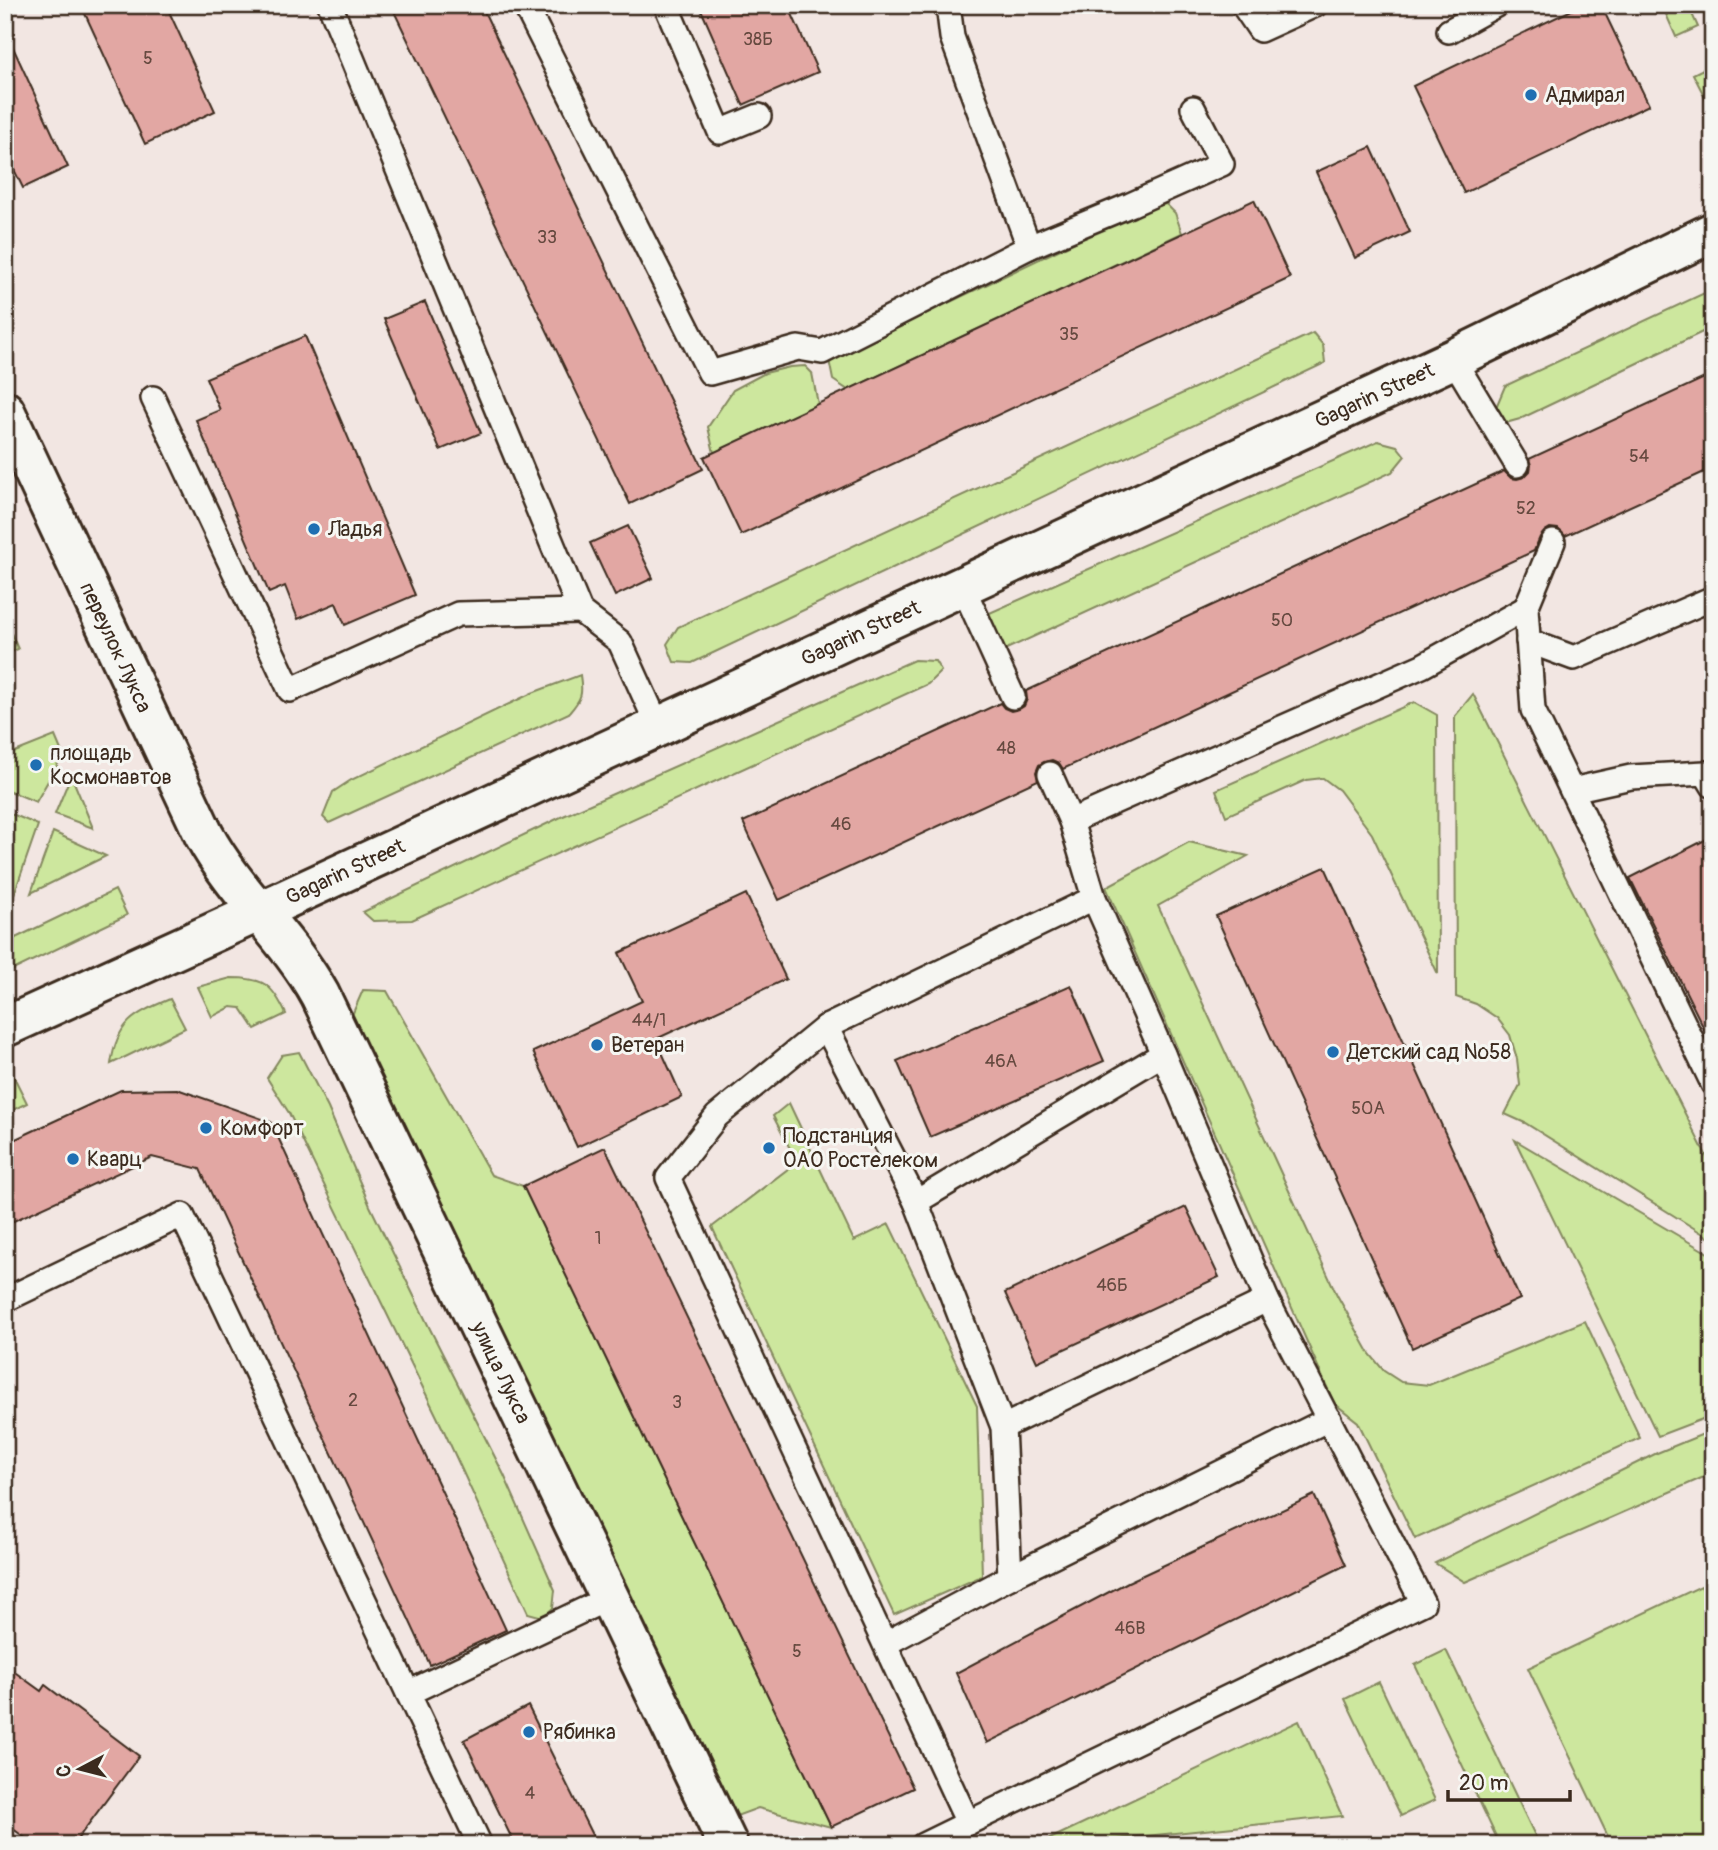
<svg xmlns="http://www.w3.org/2000/svg" width="1718" height="1850" font-family="Pangolin,sans-serif">
	<rect width="100%" height="100%" fill="#f2e6e2"/>
	<filter id="ink" filterUnits="userSpaceOnUse"><feTurbulence type="fractalNoise" baseFrequency=".0143" numOctaves="2"/><feDisplacementMap in="SourceGraphic" scale="14" xChannelSelector="R" yChannelSelector="G"/><feConvolveMatrix kernelMatrix="1 2 1 2 8 2 1 2 1" color-interpolation-filters="sRGB"/></filter>
	<g filter="url(#ink)">
		<!-- green -->
		<g fill="#cde79e" stroke="#84885e" stroke-width="2">
			<path d="M1662 5H1688L1698 27 1676 37Z"/>
			<path d="M1713 64V113L1693 74Z"/>
			<path d="M1166 204 1175 213 1182 233 848 390 833 380 829 360 1144 209Z"/>
			<path d="M1713 289V327L1520 419 1502 424 1494 412 1505 386Z"/>
			<path d="M1313 333 1323 345 1325 363 692 663 674 662 667 644 678 627Z"/>
			<path d="M805 366 812 373 818 404 714 453 708 427 733 390 765 373 790 367Z"/>
			<path d="M1378 441 1397 446 1405 456 1392 472 1000 652 985 615Z"/>
			<path d="M5 619 18 649 5 655Z"/>
			<path d="M914 660 935 661 941 671 928 684 412 920 373 921 363 912 561 817Z"/>
			<path d="M580 675C583 694 582 698 569 713L329 823 323 817 333 792 351 780 532 693Z"/>
			<path d="M1473 694 1713 1169V1240L1525 1123 1505 1114 1520 1085 1517 1059 1510 1035 1497 1018 1476 1004 1456 997 1455 716Z"/>
			<path d="M1414 702 1437 715 1438 974 1372 834 1339 790 1323 778 1306 780 1226 816 1216 790Z"/>
			<path d="M55 736 63 755 36 802 5 789V756Z"/>
			<path d="M71 775 93 828 55 814Z"/>
			<path d="M5 811 38 825 11 903 5 905Z"/>
			<path d="M53 832 106 856 31 893Z"/>
			<path d="M1189 842 1248 856 1158 906 1337 1295 1370 1354 1384 1371 1401 1382 1429 1385 1585 1321 1640 1438 1415 1539 1358 1422 1334 1403 1106 887Z"/>
			<path d="M115 890 127 915 5 974V943Z"/>
			<path d="M231 978C264 978 272 984 286 1014L255 1029 241 1008 231 1007 212 1017 198 987Z"/>
			<path d="M363 990 387 991 491 1175 523 1186 831 1827 758 1808 731 1818 352 1015Z"/>
			<path d="M170 999 185 1028 111 1064C117 1022 134 1014 170 999Z"/>
			<path d="M299 1052 328 1108 370 1206 430 1329 504 1475 555 1590 553 1608 543 1617 528 1613 444 1431 289 1113 267 1078 282 1055Z"/>
			<path d="M13 1075 27 1103 5 1114V1078Z"/>
			<path d="M789 1103 854 1241 889 1224 977 1406 982 1576 894 1615 712 1227 797 1162 773 1116Z"/>
			<path d="M1515 1140 1713 1256V1415L1658 1436Z"/>
			<path d="M1713 1430V1473L1465 1582 1435 1563 1657 1453Z"/>
			<path d="M1701 1586 1713 1611V1845H1612L1528 1668Z"/>
			<path d="M1446 1650 1539 1844 1500 1845 1415 1665Z"/>
			<path d="M1379 1682 1435 1800 1401 1816 1345 1699Z"/>
			<path d="M1299 1721 1342 1816 1058 1845H1037Z"/>
		</g>
		<!-- building -->
		<g fill="#e2a7a3" stroke="#3b2a1e" stroke-width="2">
			<path d="M81 5H166L215 111 145 144Z"/>
			<path d="M391 5H481L703 469 630 504Z"/>
			<path d="M699 5H788L818 72 743 105Z"/>
			<path d="M1582 5H1601L1649 105 1464 193 1413 86Z"/>
			<path d="M5 30 68 167 23 188 5 151Z"/>
			<path d="M1371 147 1410 232 1355 258 1316 172Z"/>
			<path d="M1254 200 1290 278 741 535 704 457Z"/>
			<path d="M425 302 481 433 440 450 384 319Z"/>
			<path d="M305 336 415 595 345 625 336 603 298 619 285 586 269 593 196 420 220 410 206 378Z"/>
			<path d="M1713 374V468L1565 536 1558 529 1550 528 1545 531 1540 537 1534 551 1063 769 1059 763 1052 760 1044 762 1039 765 1036 772 1038 780 779 900 743 822 1000 703 1004 708 1011 711 1019 709 1024 706 1027 699 1026 691 1504 471 1511 478 1517 479 1524 477 1530 471 1531 465 1529 459Z"/>
			<path d="M628 526 653 578 615 596 590 543Z"/>
			<path d="M1713 836V1047L1630 878Z"/>
			<path d="M1325 867 1520 1299 1412 1348 1216 916Z"/>
			<path d="M746 894 786 979 656 1039 682 1097 577 1147 533 1052 642 1001 619 953Z"/>
			<path d="M1071 985 1104 1061 930 1137 897 1061Z"/>
			<path d="M177 1089 271 1122 506 1630 430 1665 200 1169 152 1157 5 1225V1144L121 1090Z"/>
			<path d="M605 1147 913 1788 831 1827 523 1186Z"/>
			<path d="M1186 1207 1219 1277 1037 1362 1005 1293Z"/>
			<path d="M1314 1495 1346 1565 987 1743 956 1673 1128 1582Z"/>
			<path d="M5 1665 41 1691 45 1685 139 1756 73 1845H35L5 1823Z"/>
			<path d="M528 1706 597 1845H515L464 1740Z"/>
		</g>
		<g fill="none" stroke-linecap="round" stroke-linejoin="round">
			<defs>
				<g id="lane">
					<path d="M330 5 580 611 620 642 658 726"/>
					<path d="M525 5 710 373 798 348 822 352 1029 247 1130 205 1222 164 1193 108"/>
					<path d="M666 5 720 132 759 116"/>
					<path d="M948 5 952 37 1029 247"/>
					<path d="M1243 5 1260 30 1315 5"/>
					<path d="M1449 31 1496 5"/>
					<path d="M1453 359 1517 465"/>
					<path d="M153 398 290 690 458 614 580 611"/>
					<path d="M1553 542 1526 608 1533 710 1713 1084"/>
					<path d="M962 585 1013 697"/>
					<path d="M1528 641 1574 658 1713 598"/>
					<path d="M1572 790 1631 777 1705 773 1713 786"/>
					<path d="M1071 821 1422 666 1526 608"/>
					<path d="M826 1027 916 1202 1003 1427 1010 1577"/>
					<path d="M916 1202 1163 1054"/>
					<path d="M5 1300 182 1215 408 1693 609 1598"/>
					<path d="M1003 1427 1267 1300"/>
					<path d="M885 1644 1010 1577 1329 1419"/>
					<path d="M408 1693 480 1845"/>
					<path d="M968 1823 1423 1603 1267 1300 1163 1054 1094 898 1071 821 1050 774"/>
					<path d="M923 1845 968 1823 668 1178 717 1116 826 1027 1094 898"/>
				</g>
				<g id="street">
					<path id="s1" d="M5 411 204 835C236 894 288 937 320 995L728 1845"/>
				</g>
				<g id="secondary">
					<path id="s2" d="M5 1027 258 912 1453 359 1713 232"/>
				</g>
			</defs>
			<!-- lane casing -->
			<use href="#lane" stroke="#3b2a1e" stroke-width="28"/>
			<!-- street casing -->
			<use href="#street" stroke="#3b2a1e" stroke-width="44"/>
			<!-- secondary casing -->
			<use href="#secondary" stroke="#3b2a1e" stroke-width="44"/>
			<!-- lane -->
			<use href="#lane" stroke="#f6f6f2" stroke-width="23"/>
			<!-- street -->
			<use href="#street" stroke="#f6f6f2" stroke-width="38"/>
			<!-- secondary -->
			<use href="#secondary" stroke="#f6f6f2" stroke-width="38"/>
		</g>
	</g>
	<!-- markers -->
	<g fill="#1f6fb2" stroke="#f6f6f2" stroke-width="2.5">
		<circle cx="1531" cy="95" r="7"/>
		<circle cx="314" cy="529" r="7"/>
		<circle cx="36" cy="765" r="7"/>
		<circle cx="597" cy="1045" r="7"/>
		<circle cx="1333" cy="1052" r="7"/>
		<circle cx="206" cy="1128" r="7"/>
		<circle cx="769" cy="1148" r="7"/>
		<circle cx="73" cy="1159" r="7"/>
		<circle cx="529" cy="1732" r="7"/>
	</g>
	<g text-anchor="middle" dominant-baseline="central" stroke-width="6" stroke-linejoin="round" paint-order="stroke">
		<!-- number labels -->
		<g font-size="18" fill="#65493f">
			<text x="758" y="39">38Б</text>
			<text x="148" y="58">5</text>
			<text x="547" y="237">33</text>
			<text x="1069" y="334">35</text>
			<text x="1639" y="456">54</text>
			<text x="1526" y="508">52</text>
			<text x="1282" y="620">50</text>
			<text x="1006" y="748">48</text>
			<text x="841" y="824">46</text>
			<text x="649" y="1020">44/1</text>
			<text x="1001" y="1061">46А</text>
			<text x="1368" y="1108">50А</text>
			<text x="598" y="1238">1</text>
			<text x="1112" y="1285">46Б</text>
			<text x="353" y="1400">2</text>
			<text x="677" y="1402">3</text>
			<text x="1130" y="1628">46В</text>
			<text x="797" y="1651">5</text>
			<text x="530" y="1793">4</text>
		</g>
		<!-- poi labels -->
		<g font-size="21" fill="#3b2a1e" stroke="#f6f6f2" text-anchor="start">
			<text x="1545" y="95">Адмирал</text>
			<text x="328" y="529">Ладья</text>
			<text x="50" y="753">площадь<tspan x="50" dy="24">Космонавтов</tspan></text>
			<text x="611" y="1045">Ветеран</text>
			<text x="1347" y="1052">Детский сад №58</text>
			<text x="220" y="1128">Комфорт</text>
			<text x="783" y="1136">Подстанция<tspan x="783" dy="24">ОАО Ростелеком</tspan></text>
			<text x="87" y="1159">Кварц</text>
			<text x="543" y="1732">Рябинка</text>
		</g>
		<!-- street labels -->
		<g font-size="21" fill="#3b2a1e" stroke="#f6f6f2">
			<text stroke="none"><textPath href="#s2" startOffset="1508">Gagarin Street</textPath></text>
			<text stroke="none"><textPath href="#s2" startOffset="942">Gagarin Street</textPath></text>
			<text stroke="none"><textPath href="#s1" startOffset="261">переулок Лукса</textPath></text>
			<text stroke="none"><textPath href="#s2" startOffset="374">Gagarin Street</textPath></text>
			<text stroke="none"><textPath href="#s1" startOffset="1085">улица Лукса</textPath></text>
		</g>
	</g>
	<!-- margin -->
	<rect width="1718" height="1850" fill="none" stroke="#f6f6f2" stroke-width="28"/>
	<rect x="14" y="14" width="1690" height="1822" fill="none" stroke="#3b2a1e" stroke-width="2.5" filter="url(#ink)"/>
	<!-- north arrow -->
	<g transform="translate(80 1769) rotate(263)" stroke="#f6f6f2" stroke-width="5" paint-order="stroke">
	<path d="M0-5L12 26L0 18L-12 26Z" fill="#3b2a1e"/>
	<text y="-10" font-size="19" font-weight="bold" text-anchor="middle" fill="#3b2a1e">С</text>
	</g>
	<!-- scale -->
	<path d="M1448 1790v10h122v-10" fill="none" stroke="#3b2a1e" stroke-width="3.5"/>
	<text x="1459" y="1790" font-size="21" fill="#3b2a1e" stroke="#f6f6f2" stroke-width="5" paint-order="stroke">20 m</text>
</svg>
